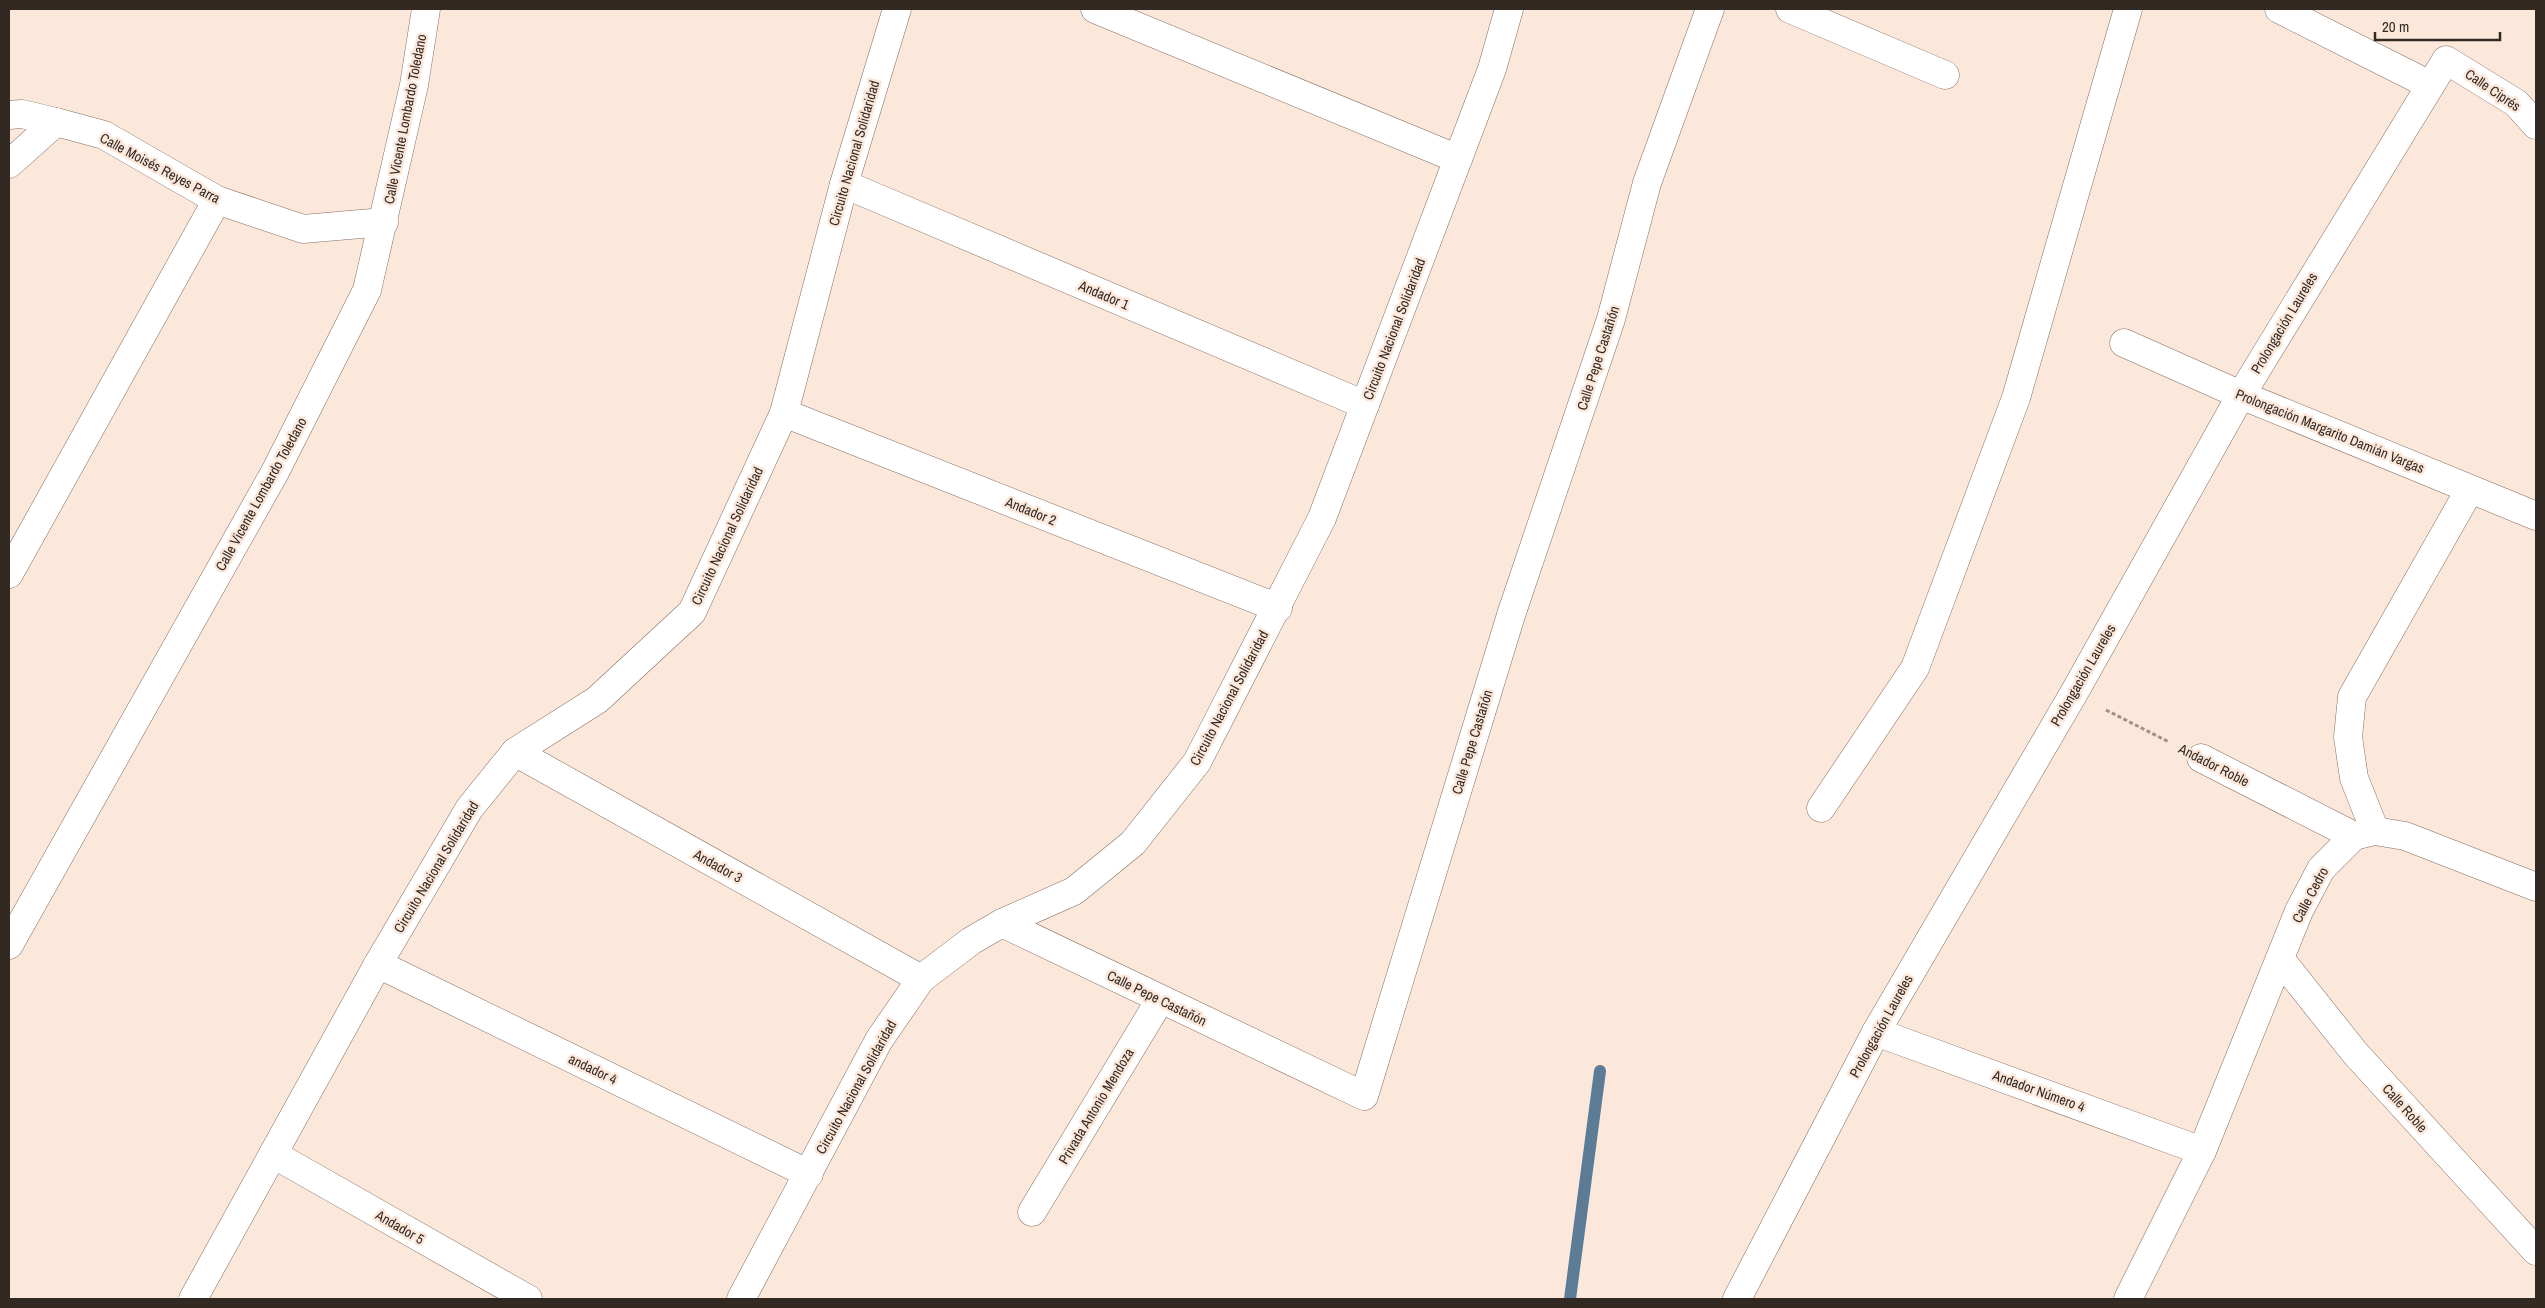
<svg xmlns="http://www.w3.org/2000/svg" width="2545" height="1308" font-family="'Archivo Narrow',sans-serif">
	<rect width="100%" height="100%" fill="#fce8db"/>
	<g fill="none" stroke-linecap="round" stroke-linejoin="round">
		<!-- stream -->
		<path stroke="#5c7b96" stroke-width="12" d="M1570 1299 1600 1071"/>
		<defs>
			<g id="street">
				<path d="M1095 9 1458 159"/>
				<path d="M1790 9 1945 75"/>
				<path d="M2279 9 2430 85"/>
				<path d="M9 115 22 114 56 122"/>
				<path d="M9 164 56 122 104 135 217 200 303 229 384 222"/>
				<path d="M844 184 1365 405"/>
				<path d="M2124 343 2241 395 2536 516"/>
				<path d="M784 413 1278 608"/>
				<path d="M9 574 217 200"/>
				<path d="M515 752 921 979"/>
				<path d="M2201 758 2354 836"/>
				<path d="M1821 808 1915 668 2016 398 2128 9"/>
				<path d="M2375 831 2354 778 2348 737 2352 697 2470 489"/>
				<path d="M1002 923 1364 1096 1511 615 1611 319 1647 183 1710 9"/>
				<path d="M2281 960 2355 1053 2536 1251"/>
				<path d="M378 964 809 1174"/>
				<path d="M1876 1032 2202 1151"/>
				<path d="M273 1154 528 1299"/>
				<path d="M1032 1212 1160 1000"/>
				<path d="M193 1299 378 964 469 809 515 752 597 700 692 612 784 413 844 184 897 9"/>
				<path d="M741 1299 879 1040 921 979 971 941 1002 923 1074 891 1133 843 1197 762 1322 518 1492 69 1509 9"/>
				<path d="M1737 1299 1876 1032 2074 693 2241 395 2446 60 2516 103 2536 125"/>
				<path d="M2128 1299 2202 1151 2299 911 2321 869 2354 836 2375 831 2405 836 2536 887"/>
			</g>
			<path id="secondary" d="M9 945 275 472 367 290 414 85 426 9"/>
		</defs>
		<!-- street casing -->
		<use href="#street" stroke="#846e60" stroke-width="29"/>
		<!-- secondary casing -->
		<use href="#secondary" stroke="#846e60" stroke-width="29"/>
		<!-- path -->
		<path stroke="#a19288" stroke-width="3" stroke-dasharray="4 2.5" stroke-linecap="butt" d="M2106 710 2169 742"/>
		<!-- street -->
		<use href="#street" stroke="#fff" stroke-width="28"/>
		<!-- secondary -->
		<use href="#secondary" stroke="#fff" stroke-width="28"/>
	</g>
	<g text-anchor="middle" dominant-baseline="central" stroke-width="5" stroke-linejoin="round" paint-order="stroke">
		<!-- street labels -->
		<g font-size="14" fill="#332923" stroke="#fce8db">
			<text transform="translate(2493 90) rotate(34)">Calle Ciprés</text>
			<text transform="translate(405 119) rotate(-79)">Calle Vicente Lombardo Toledano</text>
			<text transform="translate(854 153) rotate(-74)">Circuito Nacional Solidaridad</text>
			<text transform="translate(160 168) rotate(28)">Calle Moisés Reyes Parra</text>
			<text transform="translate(1104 295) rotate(23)">Andador 1</text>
			<text transform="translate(2284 323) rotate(-59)">Prolongación Laureles</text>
			<text transform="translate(1394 329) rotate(-69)">Circuito Nacional Solidaridad</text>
			<text transform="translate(1598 358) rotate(-72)">Calle Pepe Castañón</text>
			<text transform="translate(2330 431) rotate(22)">Prolongación Margarito Damián Vargas</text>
			<text transform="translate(261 494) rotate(-61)">Calle Vicente Lombardo Toledano</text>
			<text transform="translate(1031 511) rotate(22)">Andador 2</text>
			<text transform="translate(727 536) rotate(-65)">Circuito Nacional Solidaridad</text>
			<text transform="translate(2083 675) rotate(-60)">Prolongación Laureles</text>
			<text transform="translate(1229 698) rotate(-62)">Circuito Nacional Solidaridad</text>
			<text transform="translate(1472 742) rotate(-73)">Calle Pepe Castañón</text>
			<text transform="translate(2214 765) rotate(27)">Andador Roble</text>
			<text transform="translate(718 866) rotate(29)">Andador 3</text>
			<text transform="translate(436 867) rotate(-59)">Circuito Nacional Solidaridad</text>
			<text transform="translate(2310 895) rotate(-62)">Calle Cedro</text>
			<text transform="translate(1157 998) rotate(26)">Calle Pepe Castañón</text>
			<text transform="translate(1881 1026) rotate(-61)">Prolongación Laureles</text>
			<text transform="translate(593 1069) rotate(26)">andador 4</text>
			<text transform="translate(856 1087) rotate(-61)">Circuito Nacional Solidaridad</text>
			<text transform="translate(2039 1091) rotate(20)">Andador Número 4</text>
			<text transform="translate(1096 1106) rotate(-59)">Privada Antonio Mendoza</text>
			<text transform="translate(2405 1108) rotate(48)">Calle Roble</text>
			<text transform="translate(400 1227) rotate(30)">Andador 5</text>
		</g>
	</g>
	<!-- border -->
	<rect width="2545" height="1308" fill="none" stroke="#332923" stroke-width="20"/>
	<!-- scale -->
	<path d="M2375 32v8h125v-8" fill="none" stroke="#332923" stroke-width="2.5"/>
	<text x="2382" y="32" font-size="15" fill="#332923" stroke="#fce8db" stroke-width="4" paint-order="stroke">20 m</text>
</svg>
